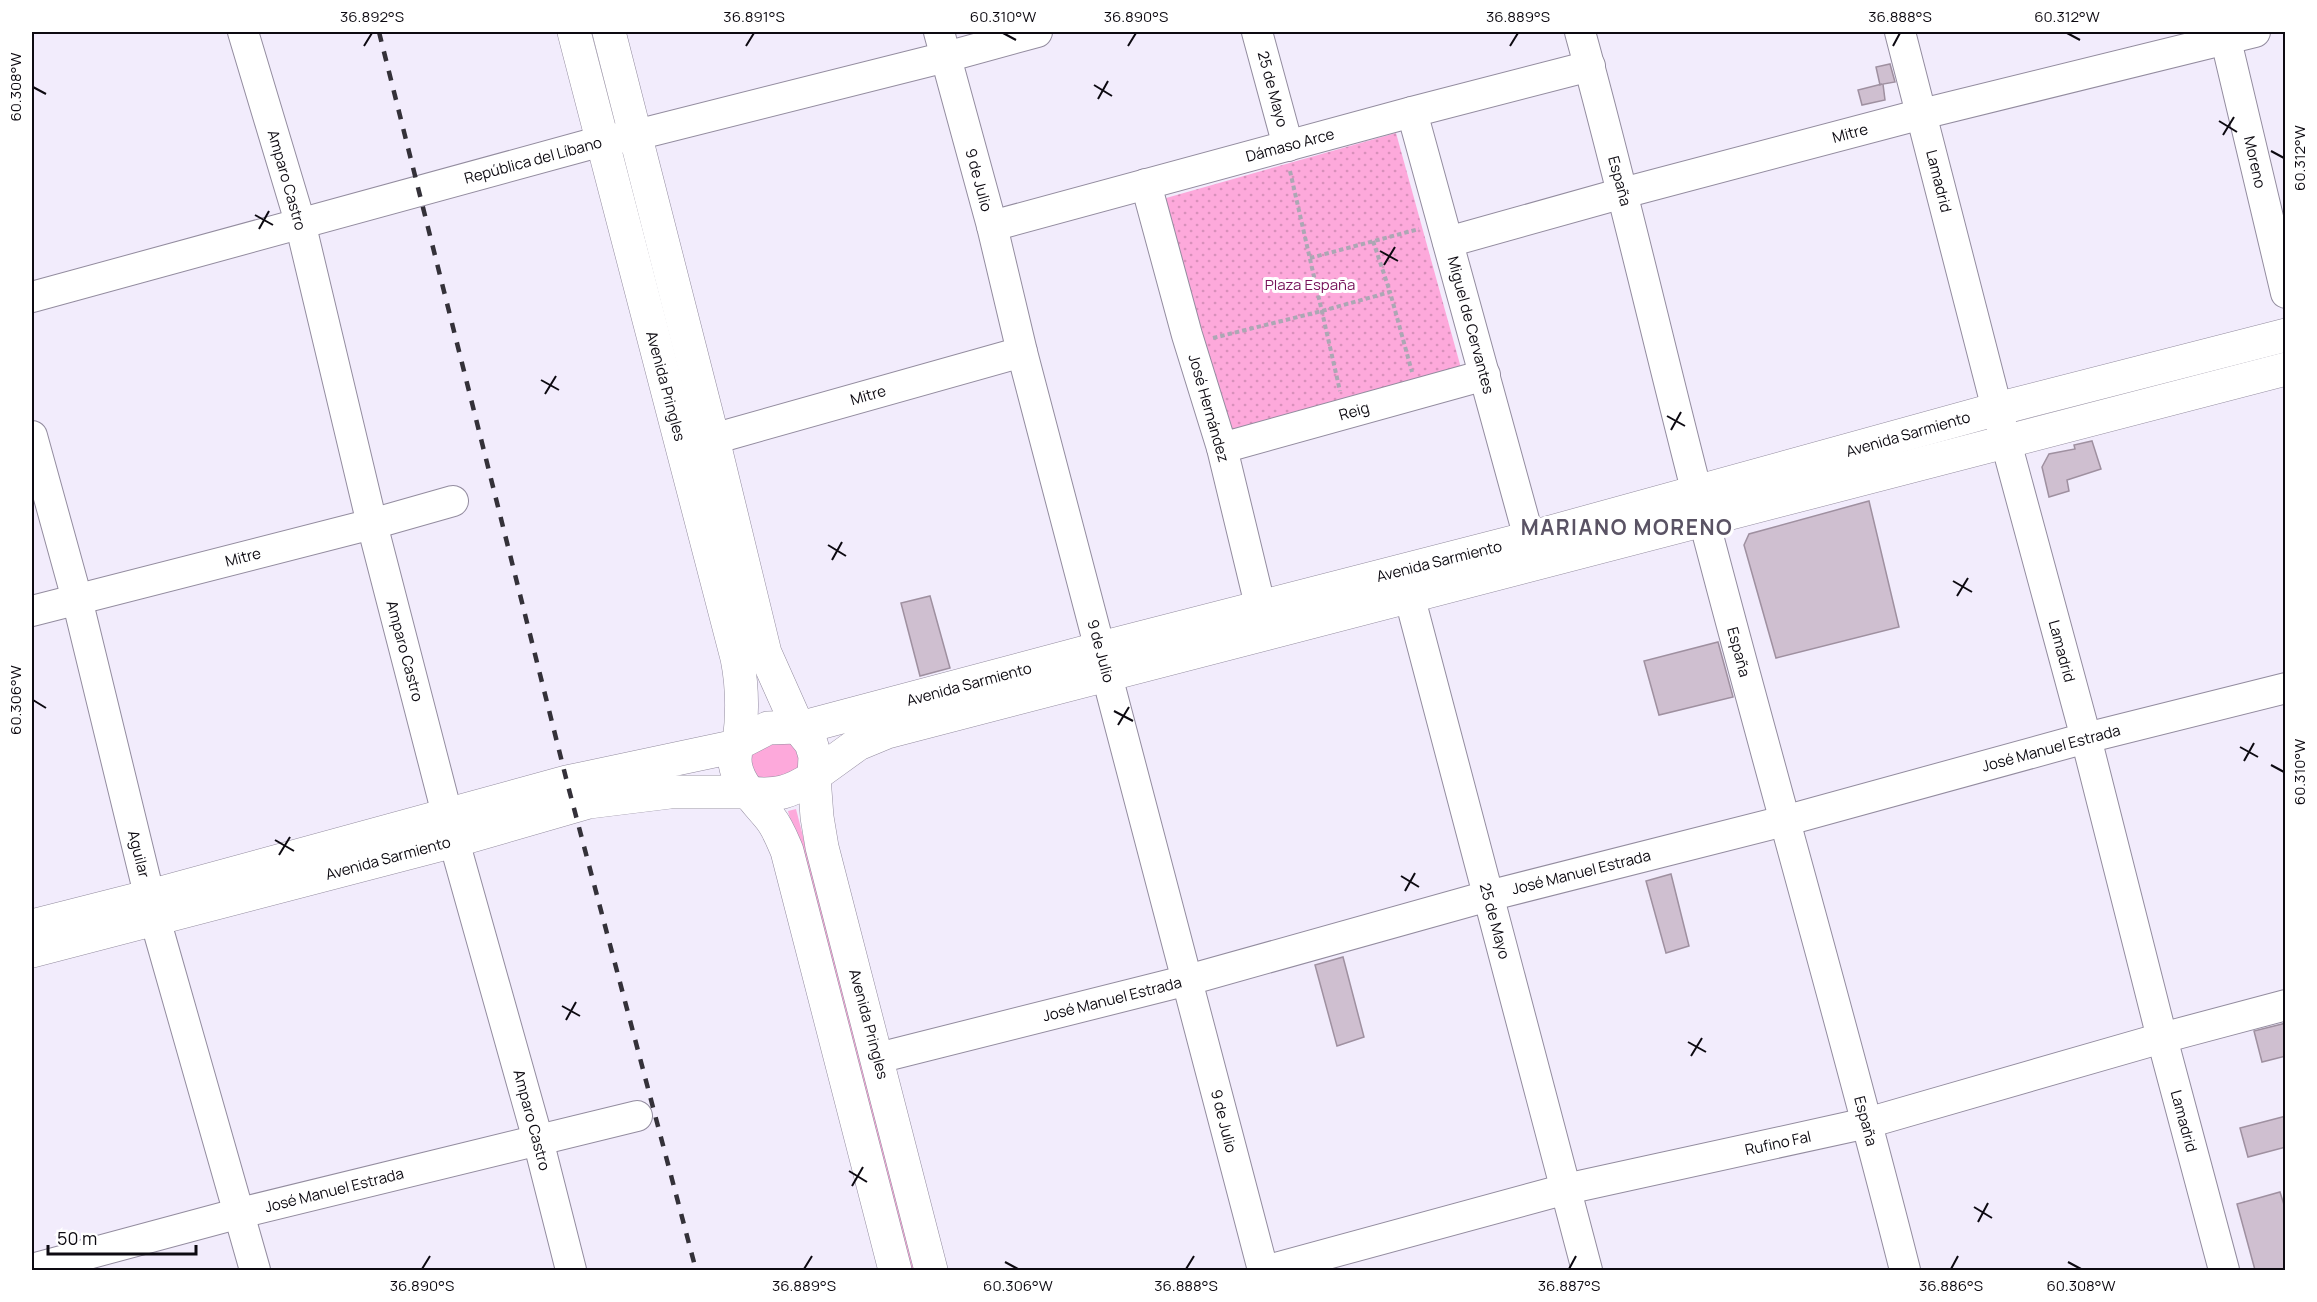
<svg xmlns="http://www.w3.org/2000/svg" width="2317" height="1302" font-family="Manrope,sans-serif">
	<defs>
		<pattern id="park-dots" width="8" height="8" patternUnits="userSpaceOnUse" patternTransform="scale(1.5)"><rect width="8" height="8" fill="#fda9db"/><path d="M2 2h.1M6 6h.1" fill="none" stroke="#d890bb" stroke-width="1.8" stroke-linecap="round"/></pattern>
	</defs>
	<rect width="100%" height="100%" fill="#f2ecfc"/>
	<!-- grass -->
	<g fill="#fda9db">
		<path d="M798 742 799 771 766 780 753 776 750 758C765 738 776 743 798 742Z"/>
		<path d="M796 809 915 1270H907L788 811Z"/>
	</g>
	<!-- park -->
	<path fill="url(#park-dots)" d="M1396 133 1461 368 1224 434 1159 200Z"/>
	<!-- building -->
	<g fill="#cfbfd0" stroke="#9f90a0" stroke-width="1.5">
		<path d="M1890 64 1895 82 1883 84 1885 100 1862 105 1858 90 1882 84 1880 85 1876 67Z"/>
		<path d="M2092 441 2101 469 2067 480 2069 491 2049 497 2042 467 2049 454 2075 449 2074 445Z"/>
		<path d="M1869 501 1899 627 1776 658 1744 545 1749 534Z"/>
		<path d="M930 596 950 668 920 676 901 603Z"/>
		<path d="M1718 642 1733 697 1659 715 1644 661Z"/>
		<path d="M1671 874 1689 946 1666 953 1646 881Z"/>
		<path d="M1343 957 1364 1037 1337 1046 1315 965Z"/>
		<path d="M2286 1023V1056L2262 1062 2254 1031Z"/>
		<path d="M2286 1116V1147L2248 1157 2240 1128Z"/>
		<path d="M2280 1192 2286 1211V1270H2255L2237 1204Z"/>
	</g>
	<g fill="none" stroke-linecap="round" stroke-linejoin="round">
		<defs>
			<g id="minor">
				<path d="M243 32 300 222 372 524 454 841 538 1140 571 1270"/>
				<path d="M939 32 992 226 1022 352 1263 1270"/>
				<path d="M1257 32 1288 146"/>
				<path d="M1580 32C1625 195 1662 360 1705 524 1770 773 1842 1021 1905 1270"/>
				<path d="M1900 32 1997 409 2086 738 2162 1038 2224 1270"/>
				<path d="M2224 32 2286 293"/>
				<path d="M1412 112 1529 538"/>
				<path d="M1146 184 1187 335 1222 448 1266 630"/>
				<path d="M992 226 1412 112 1590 66"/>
				<path d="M1448 242 1623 193 1922 114 2255 32"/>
				<path d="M32 297 602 141 636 135 946 57 1037 32"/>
				<path d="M32 436 77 599 155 919 255 1270"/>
				<path d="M713 439 1022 352"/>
				<path d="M1222 448 1485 375"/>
				<path d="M1400 575 1409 595 1587 1270"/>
				<path d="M32 611 372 524 453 501"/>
				<path d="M878 1058 1188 980 1488 896 1784 821 2086 738 2286 688"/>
				<path d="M32 1269 240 1213 637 1116"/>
				<path d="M1268 1270 1566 1189 1867 1123 2162 1038 2286 1005"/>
			</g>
			<g id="major">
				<path d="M574 32 737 658C743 688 743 713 739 743"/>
				<path d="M609 32 713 439 765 653 798 727 811 743 815 756 814 777 817 817 822 847 931 1270"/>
				<path d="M798 727 768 728 739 743C724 772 754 798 770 818 778 828 782 839 787 851L895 1270"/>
				<path d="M800 728 1101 648 1529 538 1997 409 2286 335"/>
				<path d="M815 775 858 744 887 732 2286 369"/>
				<path d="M748 793C777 796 789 793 814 777"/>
				<path d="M32 926 150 896 567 782 737 746"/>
				<path d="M32 951 454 841 589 802 670 792H747"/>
			</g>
		</defs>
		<!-- minor casing -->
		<use href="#minor" stroke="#938c9f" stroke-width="32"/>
		<!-- major casing -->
		<use href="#major" stroke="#938c9f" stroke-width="34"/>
		<!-- path -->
		<g stroke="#aca7b4" stroke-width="4" stroke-dasharray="4.5 3" stroke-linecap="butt">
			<path d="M1290 171 1340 391"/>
			<path d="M1373 241 1390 292"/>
			<path d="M1310 258 1419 229"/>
			<path d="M1213 338 1322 311 1390 292 1412 372"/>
		</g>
		<!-- minor -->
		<use href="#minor" stroke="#fff" stroke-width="30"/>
		<!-- major -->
		<use href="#major" stroke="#fff" stroke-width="33"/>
		<!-- rail -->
		<path stroke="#343139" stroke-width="4.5" stroke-dasharray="10 10" stroke-linecap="butt" d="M379 32 567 782 696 1270"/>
	</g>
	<!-- ticks -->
	<path fill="none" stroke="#0d0a11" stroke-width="2" d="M1003 33 1016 40M2067 33 2080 40M364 46 372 33M746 46 754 33M1128 46 1136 33M1510 46 1518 33M1893 46 1900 33M1094 85 1112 96M33 87 46 94M1098 99 1108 81M2219 121 2237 132M2223 135 2234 117M2271 151 2284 158M255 215 273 225M259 229 269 211M1380 251 1398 261M1384 265 1395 247M541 380 559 390M545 394 556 376M1667 416 1685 426M1671 430 1681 412M828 545 846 556M832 560 842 542M1953 581 1972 592M1957 596 1968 578M33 700 46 708M1114 711 1133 721M1118 725 1129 707M2240 747 2258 757M2244 761 2254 743M2271 765 2284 772M275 840 294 851M279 855 290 837M1401 876 1419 887M1405 891 1415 873M562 1006 580 1016M566 1020 576 1002M1688 1042 1706 1052M1691 1056 1702 1038M849 1171 867 1182M852 1186 863 1167M1974 1207 1992 1218M1978 1222 1988 1203M1005 1262 1018 1269M2068 1262 2081 1269M422 1269 430 1256M804 1269 812 1256M1186 1269 1194 1256M1569 1269 1576 1256M1951 1269 1958 1256"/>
	<g text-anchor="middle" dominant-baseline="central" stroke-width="6" stroke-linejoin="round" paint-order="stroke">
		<!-- street labels -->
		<g font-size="15" fill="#0d0a11" stroke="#fff">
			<text transform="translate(1273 89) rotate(75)">25 de Mayo</text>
			<text transform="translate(1850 133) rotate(-15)">Mitre</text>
			<text transform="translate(1290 145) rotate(-15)">Dámaso Arce</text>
			<text transform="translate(533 160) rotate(-15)">República del Líbano</text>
			<text transform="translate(2255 162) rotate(77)">Moreno</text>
			<text transform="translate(287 180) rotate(74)">Amparo Castro</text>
			<text transform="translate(979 180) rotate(75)">9 de Julio</text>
			<text transform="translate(1620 181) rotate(75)">España</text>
			<text transform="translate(1939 181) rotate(76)">Lamadrid</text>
			<text transform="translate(1471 325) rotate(75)">Miguel de Cervantes</text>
			<text transform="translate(666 386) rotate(75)">Avenida Pringles</text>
			<text transform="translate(868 395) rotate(-16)">Mitre</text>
			<text transform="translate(1209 408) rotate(74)">José Hernández</text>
			<text transform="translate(1354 411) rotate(-16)">Reig</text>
			<text transform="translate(1908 434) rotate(-16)">Avenida Sarmiento</text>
			<text transform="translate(243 557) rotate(-14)">Mitre</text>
			<text transform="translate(1439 561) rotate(-14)">Avenida Sarmiento</text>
			<text transform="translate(405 651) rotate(75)">Amparo Castro</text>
			<text transform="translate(1101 651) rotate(75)">9 de Julio</text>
			<text transform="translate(2062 651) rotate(75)">Lamadrid</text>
			<text transform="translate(1739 652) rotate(75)">España</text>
			<text transform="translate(969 684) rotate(-15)">Avenida Sarmiento</text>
			<text transform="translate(2051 748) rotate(-15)">José Manuel Estrada</text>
			<text transform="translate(139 854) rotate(76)">Aguilar</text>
			<text transform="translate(388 858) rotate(-15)">Avenida Sarmiento</text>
			<text transform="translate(1581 872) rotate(-14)">José Manuel Estrada</text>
			<text transform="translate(1495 921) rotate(75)">25 de Mayo</text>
			<text transform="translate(1112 999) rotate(-14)">José Manuel Estrada</text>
			<text transform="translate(869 1024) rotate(75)">Avenida Pringles</text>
			<text transform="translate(532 1120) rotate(75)">Amparo Castro</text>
			<text transform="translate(1224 1121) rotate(76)">9 de Julio</text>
			<text transform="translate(1866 1121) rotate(75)">España</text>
			<text transform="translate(2184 1121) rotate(75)">Lamadrid</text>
			<text transform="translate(1778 1143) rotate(-12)">Rufino Fal</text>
			<text transform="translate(334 1190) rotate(-14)">José Manuel Estrada</text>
		</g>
		<!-- park labels -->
		<g font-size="15" fill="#761159" stroke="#fff">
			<text x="1310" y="284">Plaza España</text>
		</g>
		<!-- district labels -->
		<g font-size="21" font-weight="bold" letter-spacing="1.5" fill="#5a5364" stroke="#fff">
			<text x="1627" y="527">MARIANO MORENO</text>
		</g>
	</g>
	<!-- border -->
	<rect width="2317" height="1302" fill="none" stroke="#ffffff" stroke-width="66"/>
	<!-- scale -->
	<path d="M48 1245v9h148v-9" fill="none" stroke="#0d0a11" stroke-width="3"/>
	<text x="57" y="1245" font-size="18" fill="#0d0a11" stroke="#ffffff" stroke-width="4.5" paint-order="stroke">50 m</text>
	<rect x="33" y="33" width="2251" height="1236" fill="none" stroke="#0d0a11" stroke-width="2"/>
	<g font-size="15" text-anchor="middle" fill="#0d0a11">
		<text x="372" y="22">36.892°S</text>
		<text x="754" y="22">36.891°S</text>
		<text x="1003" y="22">60.310°W</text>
		<text x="1136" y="22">36.890°S</text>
		<text x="1518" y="22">36.889°S</text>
		<text x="1900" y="22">36.888°S</text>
		<text x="2067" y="22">60.312°W</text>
		<text transform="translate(16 87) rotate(-90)" y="5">60.308°W</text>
		<text transform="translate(2300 158) rotate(-90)" y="5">60.312°W</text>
		<text transform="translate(16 700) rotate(-90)" y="5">60.306°W</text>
		<text transform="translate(2300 772) rotate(-90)" y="5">60.310°W</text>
		<text x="422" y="1291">36.890°S</text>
		<text x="804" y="1291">36.889°S</text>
		<text x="1018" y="1291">60.306°W</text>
		<text x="1186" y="1291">36.888°S</text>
		<text x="1569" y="1291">36.887°S</text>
		<text x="1951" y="1291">36.886°S</text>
		<text x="2081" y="1291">60.308°W</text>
	</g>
</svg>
